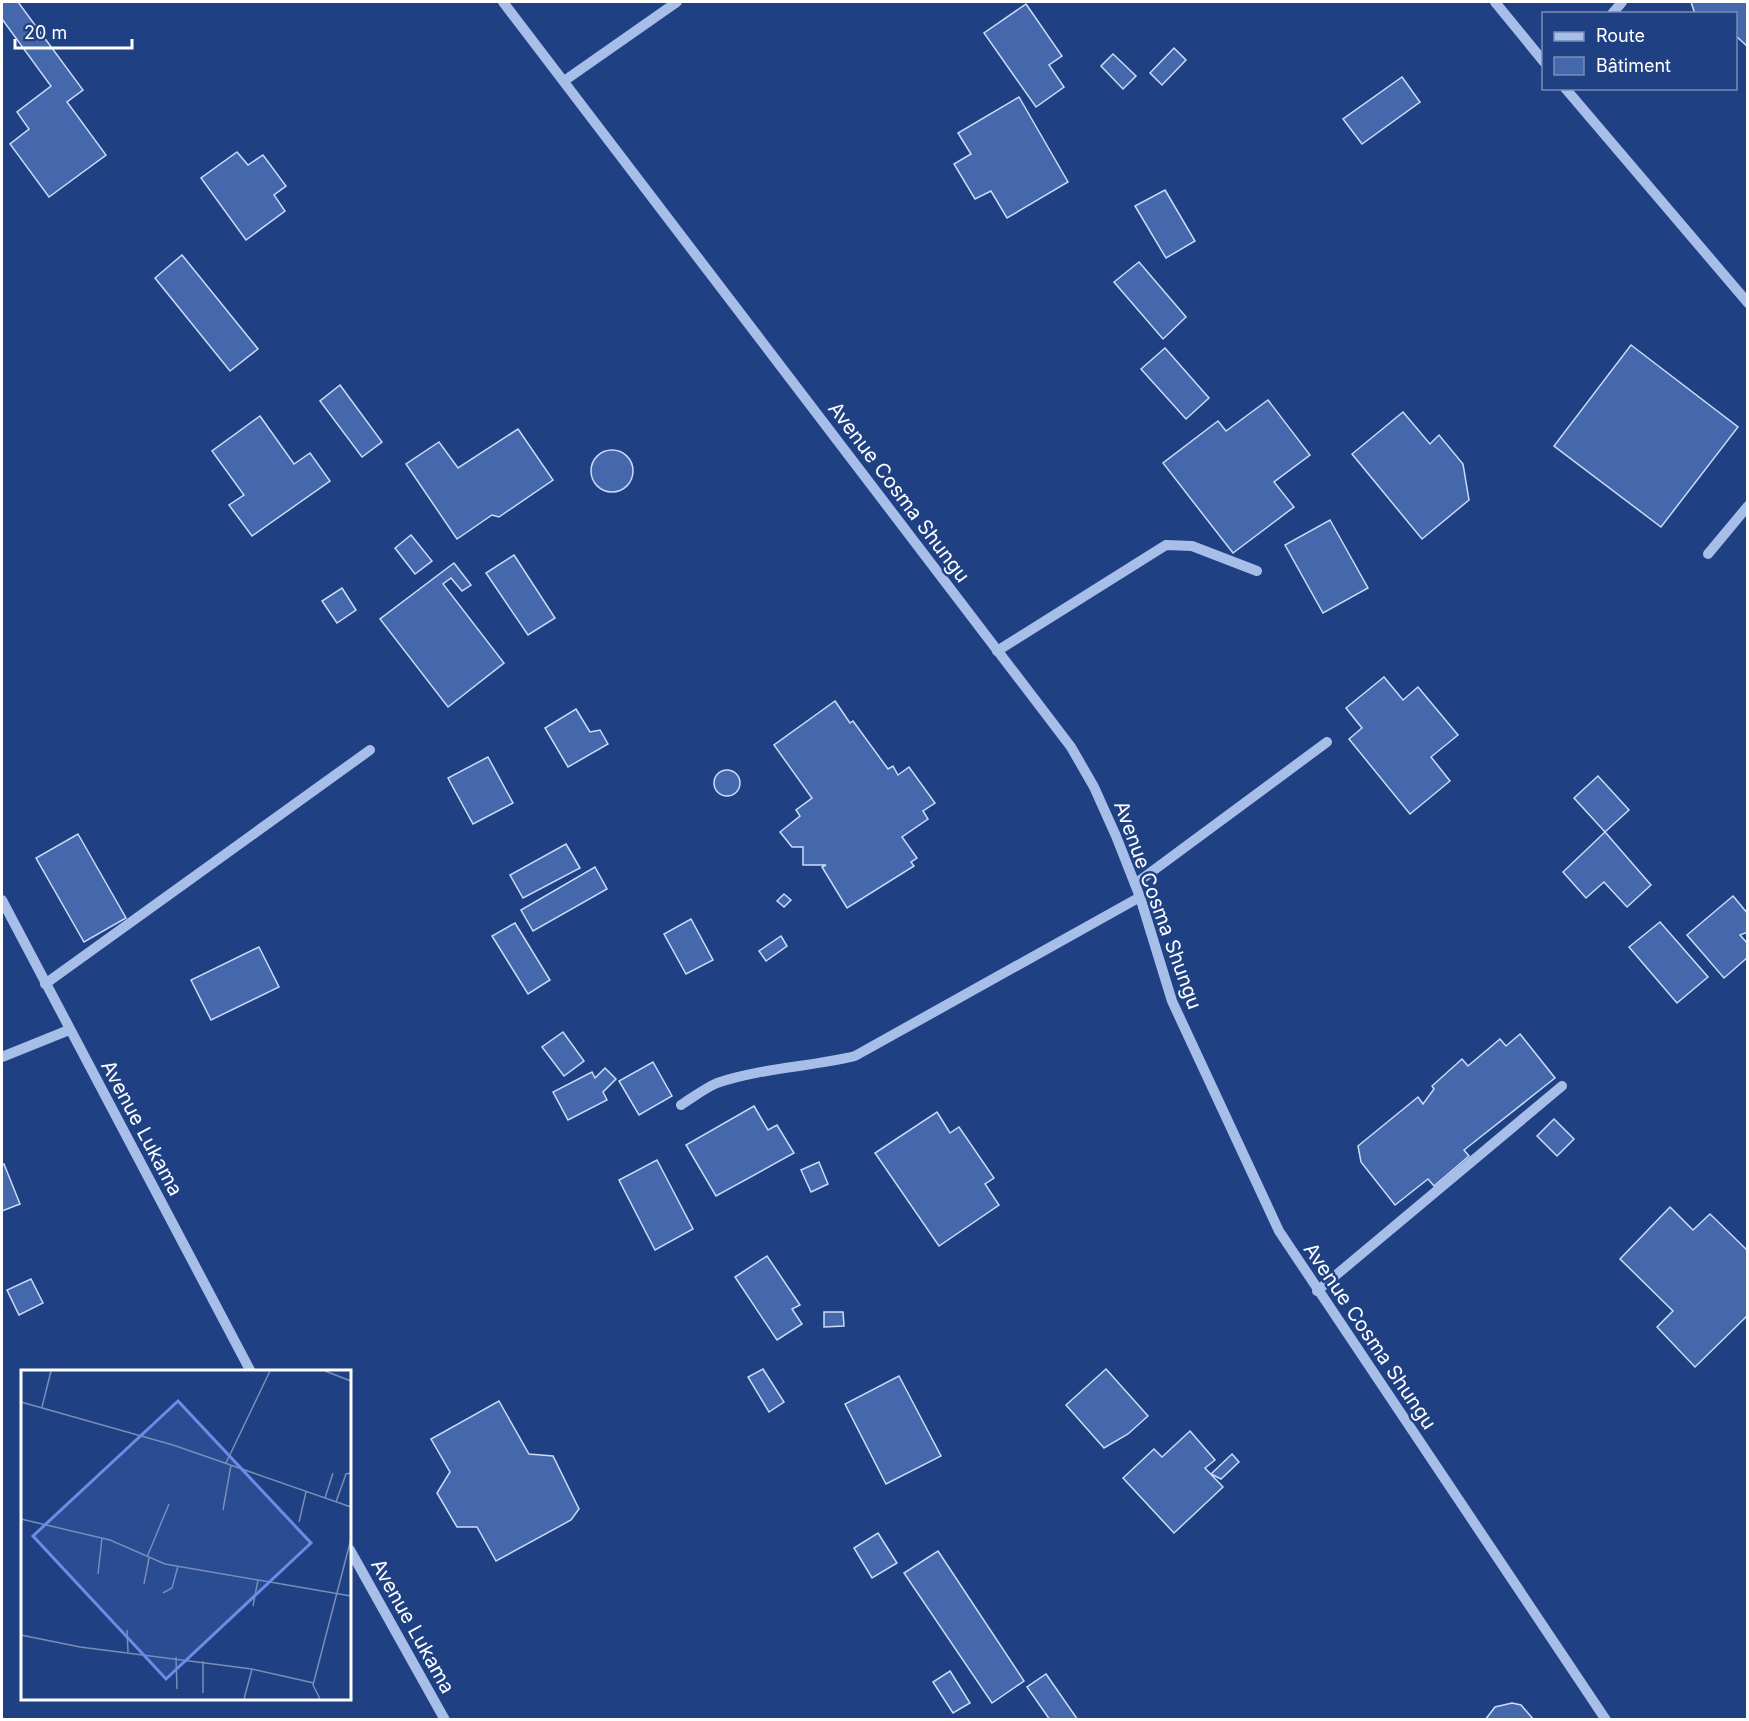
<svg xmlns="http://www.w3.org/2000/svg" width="1749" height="1721" font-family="Inter,sans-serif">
	<rect width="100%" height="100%" fill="#1f4184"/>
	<!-- building -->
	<g fill="#4468ab" stroke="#cbdbf7" stroke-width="1.5">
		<path d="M2 2H18L83 90 67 102 106 155 49 197 10 144 29 129 17 112 51 86 2 19Z"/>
		<path d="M1691 2H1748L1747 46 1736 36V14H1695Z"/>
		<path d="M1026 4 1062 56 1049 65 1064 87 1036 107 984 33Z"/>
		<path d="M1174 48 1186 60 1162 85 1150 73Z"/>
		<path d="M1113 54 1136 76 1123 89 1101 66Z"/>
		<path d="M1402 77 1420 102 1362 144 1343 119Z"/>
		<path d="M1019 97 1068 182 1007 218 991 191 975 199 954 164 971 154 958 133Z"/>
		<path d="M237 152 248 165 263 155 286 186 274 195 285 211 246 240 201 178Z"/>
		<path d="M1165 190 1195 241 1166 258 1135 206Z"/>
		<path d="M182 255 258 349 230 371 155 278Z"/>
		<path d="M1139 262 1186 317 1163 339 1114 282Z"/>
		<path d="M1631 345 1738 427 1661 527 1554 446Z"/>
		<path d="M1165 348 1209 398 1186 419 1141 369Z"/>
		<path d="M340 385 382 442 362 457 320 401Z"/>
		<path d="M1268 400 1310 455 1274 482 1294 507 1233 553 1163 463 1218 421 1226 431Z"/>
		<path d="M1403 412 1430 444 1439 435 1463 464 1469 500 1422 539 1352 454Z"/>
		<path d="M260 416 294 464 310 453 330 481 252 536 229 505 244 495 212 451Z"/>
		<path d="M518 429 553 480 499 517 492 515 457 539 406 464 439 442 458 468Z"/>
		<circle cx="612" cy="471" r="21"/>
		<path d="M1330 520 1368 588 1323 613 1285 545Z"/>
		<path d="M411 535 432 561 415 574 395 548Z"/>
		<path d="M514 555 555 618 528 635 486 573Z"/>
		<path d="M454 563 471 585 462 591 451 578 443 584 504 663 448 707 380 619Z"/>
		<path d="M342 588 356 610 337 623 322 601Z"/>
		<path d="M1384 677 1403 700 1418 687 1458 735 1431 757 1450 781 1410 814 1349 739 1362 728 1346 708Z"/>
		<path d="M835 701 850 723 853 721 888 769 893 766 898 775 909 767 935 803 923 811 928 819 902 837 917 858 911 862 914 866 847 908 822 867 826 865H803V847H792L780 832 800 816 796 810 812 798 774 745Z"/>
		<path d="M576 709 590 732 600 730 608 744 568 767 545 728Z"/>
		<path d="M488 757 513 803 473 824 448 778Z"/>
		<circle cx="727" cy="783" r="13"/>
		<path d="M1598 776 1629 810 1605 832 1574 798Z"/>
		<path d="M1605 832 1651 885 1627 907 1604 882 1586 898 1563 872Z"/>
		<path d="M78 834 126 918 84 942 36 858Z"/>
		<path d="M566 844 580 868 523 898 510 875Z"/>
		<path d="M595 867 607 889 533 931 521 910Z"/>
		<path d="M784 894 791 900 784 907 777 901Z"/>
		<path d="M1733 896 1748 914V932L1740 935 1748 944V957L1724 978 1687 935Z"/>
		<path d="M691 919 713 960 686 974 664 934Z"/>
		<path d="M1660 922 1708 977 1677 1003 1629 947Z"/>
		<path d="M515 923 550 980 528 994 492 936Z"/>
		<path d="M781 936 787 946 766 961 759 951Z"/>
		<path d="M259 947 279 987 211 1020 191 980Z"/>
		<path d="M563 1032 584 1061 564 1076 542 1047Z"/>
		<path d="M1520 1034 1555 1078 1464 1150 1469 1156 1434 1186 1428 1179 1395 1205 1361 1162 1358 1146 1418 1097 1423 1104 1434 1089 1432 1086 1462 1059 1468 1066 1500 1039 1506 1046Z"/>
		<path d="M653 1062 672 1096 639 1115 619 1081Z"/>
		<path d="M605 1068 616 1079 603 1092 607 1100 568 1120 553 1092 592 1072 595 1078Z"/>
		<path d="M754 1106 768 1130 777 1125 794 1153 716 1196 686 1145Z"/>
		<path d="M937 1112 950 1133 959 1127 994 1178 985 1184 999 1205 939 1246 875 1153Z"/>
		<path d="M1554 1119 1574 1139 1557 1156 1537 1136Z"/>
		<path d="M657 1160 693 1229 655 1250 619 1180Z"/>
		<path d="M819 1162 828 1184 811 1192 801 1170Z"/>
		<path d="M4 1164 20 1204 2 1211V1165Z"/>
		<path d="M1670 1207 1693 1230 1710 1214 1748 1251V1315L1695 1367 1657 1327 1673 1311 1620 1259Z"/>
		<path d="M767 1256 800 1305 792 1309 802 1324 777 1340 735 1277Z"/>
		<path d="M31 1279 43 1303 19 1315 7 1290Z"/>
		<path d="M824 1312H843L844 1326 824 1327Z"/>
		<path d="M763 1369 784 1402 769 1412 748 1377Z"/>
		<path d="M1106 1369 1148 1416 1128 1434 1104 1448 1066 1405Z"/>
		<path d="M899 1376 941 1456 886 1484 845 1404Z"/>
		<path d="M499 1401 529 1454 553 1456 579 1509 571 1520 496 1561 477 1527H457L437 1493 450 1472 431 1439Z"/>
		<path d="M1190 1431 1215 1460 1205 1468 1223 1487 1174 1533 1123 1478 1154 1449 1162 1457Z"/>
		<path d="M1232 1454 1239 1462 1221 1479 1211 1474Z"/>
		<path d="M878 1533 897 1563 872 1578 854 1548Z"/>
		<path d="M938 1551 1024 1681 992 1703 904 1573Z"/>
		<path d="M950 1671 970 1703 953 1713 933 1682Z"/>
		<path d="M1046 1674 1078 1720H1050L1027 1687Z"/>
		<path d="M1512 1703 1521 1705 1534 1720H1485L1495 1707Z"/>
	</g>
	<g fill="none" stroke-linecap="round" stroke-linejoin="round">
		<!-- minor -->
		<g stroke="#a7bee9" stroke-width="10">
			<path d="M503 2 1071 747 1094 787 1116 836 1140 897 1172 1001 1279 1231 1606 1720"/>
			<path d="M1495 2 1544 62"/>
			<path d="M1612 14 1622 2"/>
			<path d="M564 81 677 2"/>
			<path d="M1565 88 1748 303"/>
			<path d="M1708 554 1748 506"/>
			<path d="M997 651 1166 545 1192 546 1257 571"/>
			<path d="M1135 884 1327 742"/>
			<path d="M2 900 251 1372"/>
			<path d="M45 984 370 750"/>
			<path d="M2 1057 69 1030"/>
			<path d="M681 1105C692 1098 705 1088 717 1083 761 1068 810 1067 855 1056L1140 897"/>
			<path d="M1317 1291 1562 1086"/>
			<path d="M350 1550 445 1720"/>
		</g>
	</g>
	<g text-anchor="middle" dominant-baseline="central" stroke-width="5" stroke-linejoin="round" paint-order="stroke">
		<!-- street labels -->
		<g font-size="20" fill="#fff" stroke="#1f4184">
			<text transform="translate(899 492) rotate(53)">Avenue Cosma Shungu</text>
			<text transform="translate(1158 905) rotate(70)">Avenue Cosma Shungu</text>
			<text transform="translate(142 1128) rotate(62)">Avenue Lukama</text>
			<text transform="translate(1370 1336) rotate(56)">Avenue Cosma Shungu</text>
			<text transform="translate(413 1626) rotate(61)">Avenue Lukama</text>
		</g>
	</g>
	<!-- overview -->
	<g transform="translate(21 1370)">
		<rect width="330" height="330" fill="#1f4184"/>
		<path fill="none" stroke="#798db5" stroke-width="1.5" d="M304 1 330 11M0 32 152 75 330 137M21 37 30 1M205 93 249 1M304 128 312 103M315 132 325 104 330 103M202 140 210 95M0 149 89 170 144 194 330 226M278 152 285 122M126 187 148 134M77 204 81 168M123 214 128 188M142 223 151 218 157 196M232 236 237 210M106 260 107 282M0 265 59 277 231 299 293 313M155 287 156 319M182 323V291M223 329 231 299M299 329 292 315 330 169"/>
		<path fill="#6c8ce6" fill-opacity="0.15" stroke="#6c8ce6" stroke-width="3" d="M157 31 290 173 145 309 12 166Z"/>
		<rect width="330" height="330" fill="none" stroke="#fff" stroke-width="3"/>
	</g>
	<!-- border -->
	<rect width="1749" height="1721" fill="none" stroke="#ffffff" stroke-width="6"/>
	<!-- legend -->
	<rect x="1542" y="12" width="195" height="78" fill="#1f4184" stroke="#798db5" stroke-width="1.5"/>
	<rect x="1554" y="32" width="30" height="9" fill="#a7bee9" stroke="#798db5" stroke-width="1.5"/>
	<text x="1596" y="42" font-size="18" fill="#ffffff">Route</text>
	<rect x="1554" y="57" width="30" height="18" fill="#4468ab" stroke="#798db5" stroke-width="1.5"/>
	<text x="1596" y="72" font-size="18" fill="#ffffff">Bâtiment</text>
	<!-- scale -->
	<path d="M15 39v9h117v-9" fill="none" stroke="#ffffff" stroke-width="3"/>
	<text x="24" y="39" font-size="18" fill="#ffffff" stroke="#1f4184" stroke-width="4.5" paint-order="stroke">20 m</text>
</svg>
